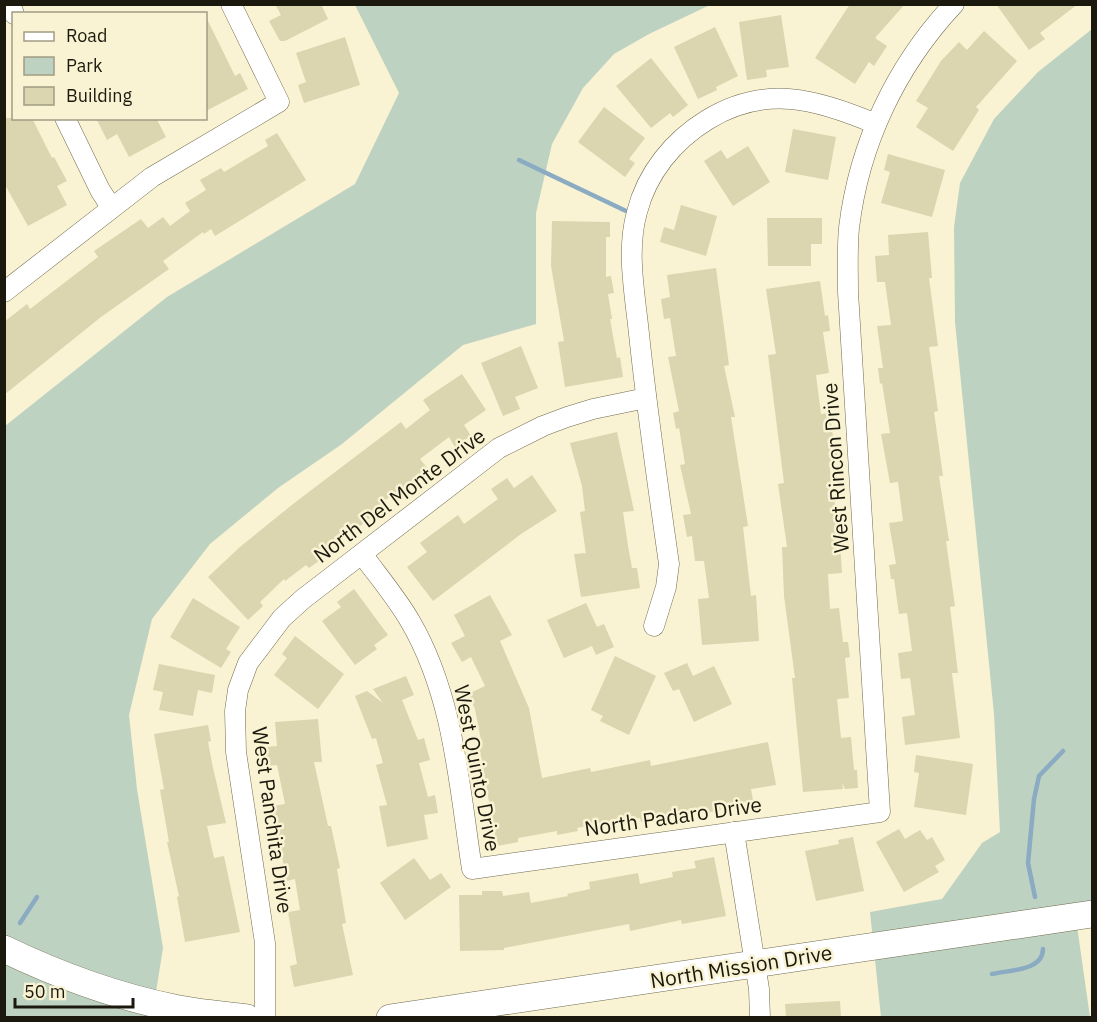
<svg xmlns="http://www.w3.org/2000/svg" width="1097" height="1022" font-family="'IBM Plex Sans',sans-serif">
	<rect width="100%" height="100%" fill="#f9f3d3"/>
	<!-- green -->
	<g fill="#bed2c2">
		<path d="M355 5H710L649 34 614 54 583 88 552 144 536 213V324L463 345 342 444 278 488 210 544 152 619 129 715 137 789 163 948 152 1017 5 1018V426L167 297 355 184 399 93Z"/>
		<path d="M1092 29V902L1074 905 1090 1017H881L870 912 942 899 982 843 1000 832 994 714 955 322 954 227 960 183 994 119 1038 72Z"/>
	</g>
	<g fill="none" stroke-linecap="round" stroke-linejoin="round">
		<!-- stream -->
		<g stroke="#8aabc2" stroke-width="4.5">
			<path d="M519 160 626 211"/>
			<path d="M1035 897 1028 863 1034 799 1039 776 1063 751"/>
			<path d="M20 923 37 897"/>
			<path d="M992 974C1009 970 1043 971 1043 949"/>
		</g>
	</g>
	<!-- building -->
	<g fill="#dbd5b0">
		<path d="M275 4H321L328 19 285 41H280L269 21 281 15Z"/>
		<path d="M850 4H905L875 38 887 46 874 66 869 62 855 84 815 58Z"/>
		<path d="M996 4H1078L1040 33 1045 39 1029 50Z"/>
		<path d="M781 15 789 67 766 70 767 77 747 80 739 22Z"/>
		<path d="M206 17 235 76 240 73 248 89 206 111Z"/>
		<path d="M715 27 738 76 716 87 717 90 698 99 674 47Z"/>
		<path d="M984 31 1017 61 976 107 979 110 953 151 916 127 928 108 916 101 941 61 959 42 967 50Z"/>
		<path d="M345 37 360 85 304 103 298 85 306 82 296 53Z"/>
		<path d="M651 58 688 105 673 117 670 113 651 128 616 86Z"/>
		<path d="M604 107 645 138 629 159 635 163 625 177 578 142Z"/>
		<path d="M4 118H32L52 158 54 157 67 181 57 186 67 205 28 226 4 183Z"/>
		<path d="M96 118H156L166 137 129 157 117 134 107 140Z"/>
		<path d="M793 129 836 137 828 180 785 172Z"/>
		<path d="M277 133 306 180 215 236 211 229 204 234 203 232 163 261 169 269 101 317 4 395V322L27 304 30 309 98 257 94 251 141 219 148 228 163 217 170 226 190 211 185 203 206 190 200 180 221 168 224 172 268 146 265 140Z"/>
		<path d="M748 146 770 182 733 206 704 161 721 150 727 159Z"/>
		<path d="M888 154 945 170 932 217 881 203 890 172 884 170Z"/>
		<path d="M681 205 717 216 706 256 660 242 664 227 674 230Z"/>
		<path d="M767 218H822V244H811V266H768Z"/>
		<path d="M552 221 610 222V237H606V277L611 276 614 293 608 294 612 319H610L617 358 620 357 623 377 565 387 558 342 564 341 551 266Z"/>
		<path d="M928 232 932 278H929L938 346 929 347 938 411 934 412 943 476H939L949 541H946L955 606 950 607 958 673H952L960 738 905 745 902 717 915 715 910 678 901 679 898 653 912 651 907 613 899 614 894 579H891L889 565 896 564 889 523 903 521 898 482 890 483 881 434 890 433 882 383 880 384 878 368H883L877 326 891 325 885 282H877L875 256 889 255 888 235Z"/>
		<path d="M716 268 729 365 724 366 735 417H731L748 526 743 527 751 596 756 595 759 641 702 645 698 599 709 598 704 561H695L692 536 687 537 683 515 691 514 680 465 685 464 679 428 676 429 673 413 679 411 668 357 676 356 670 318 664 319 661 299 670 297 667 275Z"/>
		<path d="M820 281 825 316 828 315 830 331 823 332 829 373 816 375 821 414 830 413 834 445H836L838 461 829 462 836 511H839L842 526 839 527 842 573 828 574 830 609 839 608 843 642H848L850 657 845 658 849 698 837 699 841 738 851 737 854 770H857L858 788 845 789 842 783 843 789 803 792 792 678H795L784 596 782 547H787L778 484 784 483 768 355 776 354 766 289Z"/>
		<path d="M521 346 538 388 515 397 520 409 503 416 481 363Z"/>
		<path d="M462 374 486 410 464 425 471 436 455 447 449 437 420 459 428 469 380 504 383 507 352 533 349 529 318 552 323 558 309 568 306 565 285 581 284 579 260 602 263 606 248 620 208 577 241 546 293 504 401 422 406 429 430 410 423 400Z"/>
		<path d="M617 432 634 511 623 512 628 546 632 568H637L640 588 581 597 574 554 585 553 586 554 580 512 585 511 582 486 570 443Z"/>
		<path d="M532 475 557 511 521 534 433 601 407 567 427 552 420 543 458 515 464 524 498 499 491 489 507 478 514 488Z"/>
		<path d="M354 589 388 635 374 645 377 649 355 665 322 621 341 607 337 602Z"/>
		<path d="M490 595 512 635 500 641 529 708 542 778 590 768 591 772 650 760 651 766 768 742 776 785 751 789 753 800 720 807 721 810 705 813 704 809 641 822 640 818 616 823 615 820 577 828 578 831 557 835V831L518 838V842L497 846 479 746H482L475 709 468 694 485 686 471 657 462 662 451 643 465 636 454 615Z"/>
		<path d="M193 598 240 627 226 649 231 652 221 668 170 637Z"/>
		<path d="M586 603 597 627 604 624 614 647 596 655 592 646 564 658 547 620Z"/>
		<path d="M295 636 344 674 318 709 274 675 287 658 282 654Z"/>
		<path d="M615 656 656 676 629 735 600 721 603 716 591 710Z"/>
		<path d="M687 663 693 676 714 666 732 704 694 722 679 689 673 691 664 673Z"/>
		<path d="M159 664 215 675 212 693 198 690 193 716 159 710 163 692 153 690Z"/>
		<path d="M406 676 414 695 402 700 418 740 424 738 430 760 419 763 428 797 435 795 438 813 424 815 428 839 387 847 379 806 387 805 376 765 383 763 376 738 372 739 355 696 367 691 383 703 373 689Z"/>
		<path d="M318 719 322 762H314L328 826H331L340 868 337 869 346 923 342 924 353 975 294 987 290 966 297 964 288 912 300 910 295 879 287 881 282 857H278L274 839 279 838 273 806 285 804 277 765 266 766 265 747 277 746 275 722Z"/>
		<path d="M208 725 211 741 208 742 213 768 226 823 207 826 214 858 224 856 240 932 185 942 177 897 179 896 167 842H169L160 790 164 789 154 734Z"/>
		<path d="M916 755 973 764 966 815 914 807 919 773 914 772Z"/>
		<path d="M899 829 905 839 920 830 927 840 932 837 945 860 935 866 939 872 904 892 876 842Z"/>
		<path d="M853 837 864 891 816 901 805 851 839 844 838 840Z"/>
		<path d="M714 857 726 916 682 924 681 920 630 931 629 924 504 948V950L460 951 459 895H482V891H502L503 896 529 892 531 903 568 896 567 894 590 889 589 882 638 873 640 884 673 877 672 872 696 868 694 861Z"/>
		<path d="M414 858 430 880 441 873 451 887 405 920 380 883Z"/>
		<path d="M840 1001 841 1017H786L785 1004Z"/>
	</g>
	<g fill="none" stroke-linecap="round" stroke-linejoin="round">
		<defs>
			<g id="street">
				<path d="M10 4 14 14"/>
				<path d="M65 118 100 190 111 207"/>
				<path d="M4 292 152 177 279 102 231 4"/>
				<path d="M362 554C378 576 396 597 410 621 454 696 459 785 472 869L880 812 848 292C848 271 847 249 849 228 859 144 896 66 954 4"/>
				<path d="M654 626 666 587 669 564C658 487 647 411 639 334 635 294 626 251 637 212 647 173 673 141 707 120 765 84 817 99 876 124"/>
				<path d="M734 832 759 989 760 1018"/>
				<path d="M265 1018V943L236 752 235 711 238 690 248 663 282 618 303 599 499 448 543 426 567 417 593 409 646 398"/>
			</g>
			<g id="secondary">
				<path d="M4 949C58 975 115 996 174 1008 198 1013 223 1015 247 1018"/>
				<path d="M390 1018 1092 914"/>
			</g>
		</defs>
		<!-- street casing -->
		<use href="#street" stroke="#6f6a4d" stroke-width="21"/>
		<!-- secondary casing -->
		<use href="#secondary" stroke="#6f6a4d" stroke-width="28"/>
		<!-- street -->
		<use href="#street" stroke="#fff" stroke-width="20"/>
		<!-- secondary -->
		<use href="#secondary" stroke="#fff" stroke-width="27"/>
	</g>
	<g text-anchor="middle" dominant-baseline="central" stroke-width="5" stroke-linejoin="round" paint-order="stroke">
		<!-- street labels -->
		<g font-size="21" fill="#1b190d" stroke="#f9f3d3">
			<text transform="translate(835 468) rotate(-94)">West Rincon Drive</text>
			<text transform="translate(399 495) rotate(-37)">North Del Monte Drive</text>
			<text transform="translate(478 768) rotate(79)">West Quinto Drive</text>
			<text transform="translate(673 816) rotate(-8)">North Padaro Drive</text>
			<text transform="translate(273 820) rotate(82)">West Panchita Drive</text>
			<text transform="translate(741 966) rotate(-9)">North Mission Drive</text>
		</g>
	</g>
	<!-- border -->
	<rect width="1097" height="1022" fill="none" stroke="#1b190d" stroke-width="12"/>
	<!-- legend -->
	<rect x="12" y="12" width="195" height="108" fill="#f9f3d3" stroke="#a09c84" stroke-width="1.5"/>
	<rect x="24" y="32" width="30" height="9" fill="#ffffff" stroke="#a09c84" stroke-width="1.5"/>
	<text x="66" y="42" font-size="18" fill="#1b190d">Road</text>
	<rect x="24" y="57" width="30" height="18" fill="#bed2c2" stroke="#a09c84" stroke-width="1.5"/>
	<text x="66" y="72" font-size="18" fill="#1b190d">Park</text>
	<rect x="24" y="87" width="30" height="18" fill="#dbd5b0" stroke="#a09c84" stroke-width="1.5"/>
	<text x="66" y="102" font-size="18" fill="#1b190d">Building</text>
	<!-- scale -->
	<path d="M15 998v9h118v-9" fill="none" stroke="#1b190d" stroke-width="3"/>
	<text x="24" y="998" font-size="18" fill="#1b190d" stroke="#f9f3d3" stroke-width="4.5" paint-order="stroke">50 m</text>
</svg>
